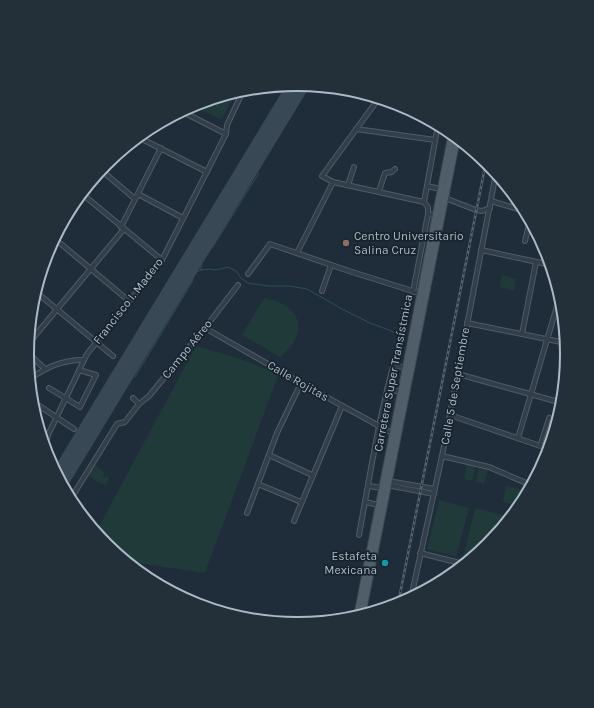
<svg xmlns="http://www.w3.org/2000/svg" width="594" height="708" font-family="Karla,sans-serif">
	<rect width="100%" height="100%" fill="#1e2d39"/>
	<!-- green -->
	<g fill="#203a39">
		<path d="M235 92 222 120 196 108 198 103Z"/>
		<path d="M502 275 516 279 514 291 500 287Z"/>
		<path d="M264 298C301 304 311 332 280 357L242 335Z"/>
		<path d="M196 346 231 356 279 373 205 573 125 561 106 545 96 532Z"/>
		<path d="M94 464 104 472 103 477 105 478 107 476 109 478 108 482 106 485 96 481 88 475Z"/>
		<path d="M467 464 476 466 472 481 464 479Z"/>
		<path d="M479 468 488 470 484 484 476 482Z"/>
		<path d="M506 486 529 491 520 505 503 502Z"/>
		<path d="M439 500 469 508 456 557 427 549Z"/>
		<path d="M475 508 511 517 488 545 470 560 463 558Z"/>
	</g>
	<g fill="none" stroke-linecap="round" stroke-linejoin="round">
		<!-- stream -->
		<g stroke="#2f4c62" stroke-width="1">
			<path d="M201 270 209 269 216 270 228 267 236 271 241 278 248 283 268 286H289L307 289 342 309 370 323 389 330 395 333"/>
			<path d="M135 377 192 282 194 273 201 270 202 257 207 254 214 245 259 173"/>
		</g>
		<!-- runway -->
		<path stroke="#384855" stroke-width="21" d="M59 480 299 84"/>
		<defs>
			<path id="pedestrian" d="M540 445 549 417 556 423 558 420"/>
			<g id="minor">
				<path d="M379 98 322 176 333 182 424 202 428 207V214L438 216"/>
				<path d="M181 111 226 134"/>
				<path d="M356 129 435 140"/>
				<path d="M437 129 448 130"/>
				<path d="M138 137 207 172"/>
				<path d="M101 170 135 199"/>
				<path d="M102 171 106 163"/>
				<path d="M348 185 354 167"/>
				<path d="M427 186 440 189"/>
				<path d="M379 191 385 173 392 172 395 169"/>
				<path d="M81 193 162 260"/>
				<path d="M138 194 183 218"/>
				<path d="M445 198 476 210 482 211 490 208"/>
				<path d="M491 201 525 211"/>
				<path d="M424 202 438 125"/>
				<path d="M64 219 79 201 85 189"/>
				<path d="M121 227 161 148"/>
				<path d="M54 238 129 301"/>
				<path d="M525 241 530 220"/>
				<path d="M481 250 551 265"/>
				<path d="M297 253 333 182"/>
				<path d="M248 274 270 244 349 271 422 294"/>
				<path d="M35 291 113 356"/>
				<path d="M322 291 331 265"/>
				<path d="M413 292 428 214"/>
				<path d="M467 323 566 343"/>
				<path d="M205 328 308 387 392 433"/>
				<path d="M522 334 536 262"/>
				<path d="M28 344 124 229"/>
				<path d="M27 352 45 369"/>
				<path d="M393 366 406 367"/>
				<path d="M458 374 562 403"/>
				<path d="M29 379C48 367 61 360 83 360"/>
				<path d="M49 388 80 407 96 375 79 370"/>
				<path d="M387 389 401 392"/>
				<path d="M133 398 139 404 149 396 205 328 238 285"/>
				<path d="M32 401 74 429"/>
				<path d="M450 415 549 449"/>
				<path d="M518 438 560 296"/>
				<path d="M45 448 48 435 87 354 162 260 226 134 227 125 244 89"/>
				<path d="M269 455 312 475"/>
				<path d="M442 456 489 467 531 485"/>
				<path d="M388 481 435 489"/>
				<path d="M258 484 301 502"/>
				<path d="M387 485 434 494"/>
				<path d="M369 486 382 488"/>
				<path d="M70 500 117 424 125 422 139 404"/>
				<path d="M365 502 379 505"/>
				<path d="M247 513 277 433 301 383"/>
				<path d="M294 521 342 406"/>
				<path d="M359 535C370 475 379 415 396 356"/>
				<path d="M420 553 464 564"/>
				<path d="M411 598 442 456 496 173"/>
			</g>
			<g id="primary">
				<path d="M362 615 457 138"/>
				<path d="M357 617 452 133"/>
			</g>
		</defs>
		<!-- pedestrian casing -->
		<use href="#pedestrian" stroke="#4f5c67" stroke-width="5"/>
		<!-- minor casing -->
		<use href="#minor" stroke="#4f5c67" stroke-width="6"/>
		<!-- primary casing -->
		<use href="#primary" stroke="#3e4a55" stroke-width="8"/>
		<!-- pedestrian -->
		<use href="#pedestrian" stroke="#323e49" stroke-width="3"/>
		<!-- minor -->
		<use href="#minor" stroke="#323e49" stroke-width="4"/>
		<!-- primary -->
		<use href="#primary" stroke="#4f5e69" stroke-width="6"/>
		<defs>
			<path id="rail" d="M398 604 486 162"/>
		</defs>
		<!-- rail casing -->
		<use href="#rail" stroke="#536371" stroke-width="2.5"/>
		<!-- rail -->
		<use href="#rail" stroke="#17232d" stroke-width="1" stroke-dasharray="3" stroke-linecap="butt"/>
	</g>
	<!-- markers -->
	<circle fill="#8d6e63" stroke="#17232d" stroke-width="1.5" cx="346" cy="243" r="4"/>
	<circle fill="#0f9aa8" stroke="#17232d" stroke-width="1.5" cx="385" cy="563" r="4"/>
	<g text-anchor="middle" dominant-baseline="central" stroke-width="3.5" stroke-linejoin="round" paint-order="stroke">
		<!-- poi labels -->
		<g font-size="12" fill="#acb9c6" stroke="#17232d" text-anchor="start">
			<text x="354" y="236">Centro Universitario<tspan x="354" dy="14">Salina Cruz</tspan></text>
			<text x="377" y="556" text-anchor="end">Estafeta<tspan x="377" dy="14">Mexicana</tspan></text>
		</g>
		<!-- street labels -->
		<g font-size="12" fill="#acb9c6" stroke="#17232d">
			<text transform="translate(128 301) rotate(-52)">Francisco I. Madero</text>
			<text transform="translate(187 349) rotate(-51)">Campo Aéreo</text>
			<text transform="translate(393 373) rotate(-79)">Carretera Super Transístmica</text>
			<text transform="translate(298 381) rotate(30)">Calle Rojitas</text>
			<text transform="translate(455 386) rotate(-80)">Calle 5 de Septiembre</text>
		</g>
	</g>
	<!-- crop -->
	<path d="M0 0H594V708H0ZM34 354a263 263 0 1 1 526 0a263 263 0 1 1-526 0Z" fill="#232f39" fill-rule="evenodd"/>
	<path fill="none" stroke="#acb9c6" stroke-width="2" d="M34 354a263 263 0 1 1 526 0a263 263 0 1 1-526 0Z"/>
</svg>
